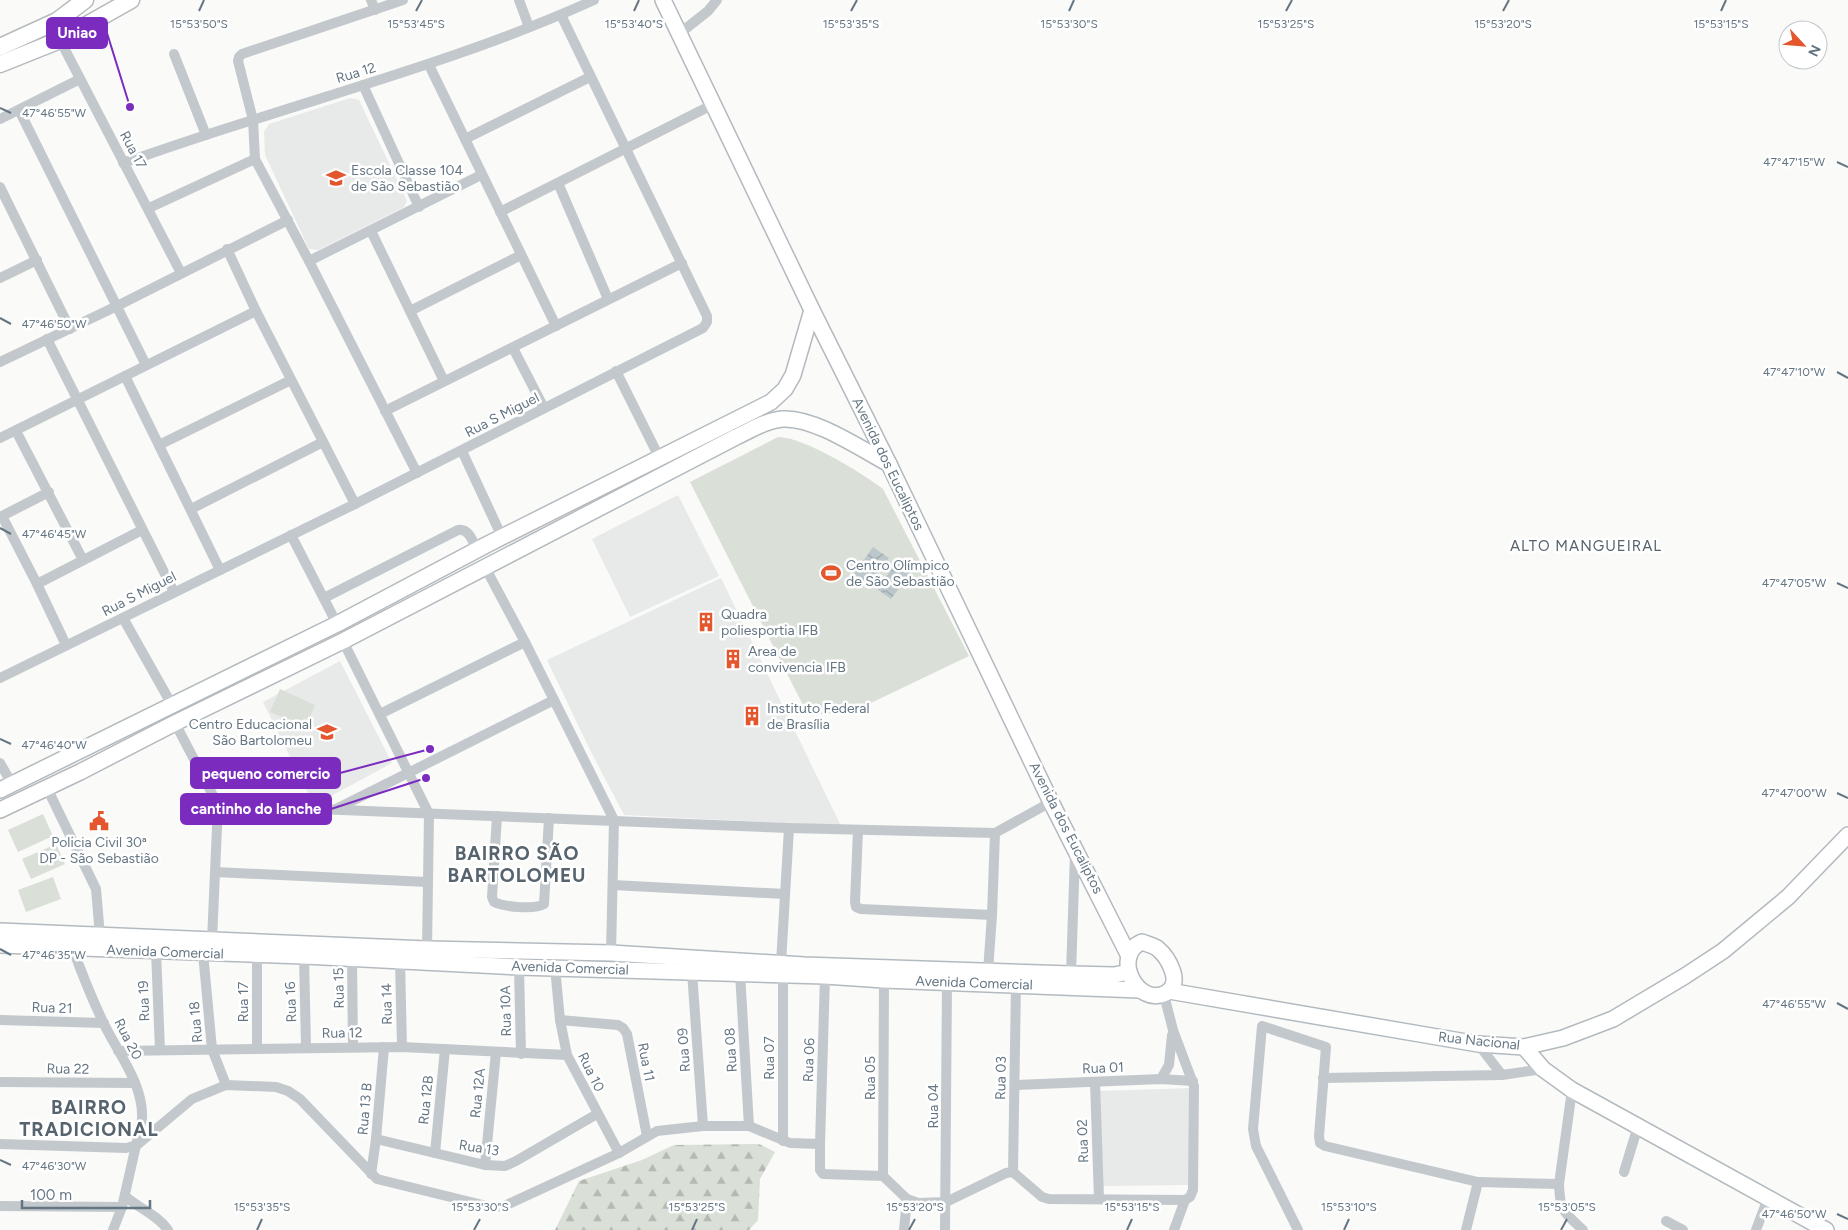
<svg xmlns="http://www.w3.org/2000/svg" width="1848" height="1230" font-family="Figtree,sans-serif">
	<defs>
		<pattern id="forest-firs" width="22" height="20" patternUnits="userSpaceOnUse" patternTransform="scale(1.25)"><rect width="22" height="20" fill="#dadfd7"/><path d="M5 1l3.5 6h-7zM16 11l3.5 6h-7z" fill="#b4b9b4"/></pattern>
		<pattern id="water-waves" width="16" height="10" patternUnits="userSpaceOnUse" patternTransform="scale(1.25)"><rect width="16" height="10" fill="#bbc7cb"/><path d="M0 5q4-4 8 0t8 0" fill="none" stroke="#9ca6aa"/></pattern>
	</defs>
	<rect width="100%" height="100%" fill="#fafaf8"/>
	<!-- built -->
	<g fill="#e8e9e9">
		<path d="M350 98 359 100 407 201 404 207 318 250 309 249 265 155 264 132 269 124Z"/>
		<path d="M678 495 719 576 630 617 592 539Z"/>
		<path d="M721 578 841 826 624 815 589 748 547 660Z"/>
		<path d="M340 661 392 763 320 802 312 801 263 702Z"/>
		<path d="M1192 1088 1188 1185 1102 1186 1100 1091Z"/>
	</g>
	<!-- forest -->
	<path fill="url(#forest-firs)" d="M759 1144 775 1152 760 1179 758 1220 749 1230H555L579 1181 642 1160 674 1145Z"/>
	<!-- pitch -->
	<g fill="#dadfd7">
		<path d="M778 437C804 437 862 473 883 489L969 656 852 712 808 715 690 482Z"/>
		<path d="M280 689 315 705 306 727 270 712Z"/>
		<path d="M43 814 53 836 18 852 8 830Z"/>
		<path d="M56 844 65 864 31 879 22 859Z"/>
		<path d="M53 877 61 899 26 912 18 890Z"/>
	</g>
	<!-- water -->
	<g fill="url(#water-waves)">
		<path d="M873 547 889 558 869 584 854 574Z"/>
		<path d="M897 562 911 572 891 599 877 589Z"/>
	</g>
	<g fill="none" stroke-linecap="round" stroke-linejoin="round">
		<defs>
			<g id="secondary">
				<path d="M663 0 812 310 889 464 1051 802 1129 956"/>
				<path d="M0 790 337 624 488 544 771 402 785 389 793 375 812 310"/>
				<path d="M0 810 80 772 175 723 343 641 736 437C751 430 767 420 783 419 814 417 861 449 889 464"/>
				<path d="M0 931 427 949 611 953 804 965 1071 974 1114 975 1129 972"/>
				<path d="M1142 942C1147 944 1152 945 1157 948 1168 957 1184 984 1166 993 1137 1008 1111 955 1142 942Z"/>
				<path d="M0 945 304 956 519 967 825 976 884 980 1139 990"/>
				<path d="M1169 991 1478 1044 1524 1047 1563 1038 1613 1019 1685 976 1723 951 1788 897 1848 835"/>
				<path d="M1524 1047 1543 1069 1572 1090 1826 1230"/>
			</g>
			<g id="primary">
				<path d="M0 47 57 21 85 0"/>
				<path d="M0 64 60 40 131 0"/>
			</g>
		</defs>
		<!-- secondary casing -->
		<use href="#secondary" stroke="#b3babf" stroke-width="18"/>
		<!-- primary casing -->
		<use href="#primary" stroke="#b5babe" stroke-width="19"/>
		<!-- street -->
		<g stroke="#c3c8cc" stroke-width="10">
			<path d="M371 0 375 10"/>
			<path d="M403 0 242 54 239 57 238 61 253 120 255 159 309 261 417 473"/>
			<path d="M519 0 529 27"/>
			<path d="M679 34 708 11 717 0"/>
			<path d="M60 40 181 273"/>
			<path d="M174 54 206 135"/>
			<path d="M429 65 556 326"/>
			<path d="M363 85 419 207"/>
			<path d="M19 110 146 365"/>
			<path d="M0 119 80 79"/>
			<path d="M465 139 590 77"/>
			<path d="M123 163C167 148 210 133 253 120 368 83 484 50 594 0"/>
			<path d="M558 183 608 299"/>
			<path d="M0 187 70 329"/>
			<path d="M149 208 255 159"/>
			<path d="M500 212 712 105"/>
			<path d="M371 231 444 381"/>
			<path d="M227 249 256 311 355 504"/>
			<path d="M309 261 481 175"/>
			<path d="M0 278 37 260"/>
			<path d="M410 311 521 255"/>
			<path d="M47 339 174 592"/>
			<path d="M513 348 544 408"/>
			<path d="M0 362 117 306 288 220"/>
			<path d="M616 371 659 457"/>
			<path d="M125 376 220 570"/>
			<path d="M385 411 682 263"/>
			<path d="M16 431 83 560"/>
			<path d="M0 438 256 311"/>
			<path d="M159 445 291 380"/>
			<path d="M462 451 502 537"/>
			<path d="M191 509 323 442"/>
			<path d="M2 516 37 584 66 645"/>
			<path d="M0 517 49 492"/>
			<path d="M291 535 337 624"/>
			<path d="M485 567 525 642 614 820 611 953"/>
			<path d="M37 584 142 530"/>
			<path d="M324 598 458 530C469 528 473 542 477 550"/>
			<path d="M123 618 172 705"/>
			<path d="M343 641 429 814 427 949"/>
			<path d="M0 678 355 504 703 328 707 322V316L561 15"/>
			<path d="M380 714 525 642"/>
			<path d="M175 723 218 805 212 940"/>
			<path d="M0 763 12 784"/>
			<path d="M47 788 96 889 100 936"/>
			<path d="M218 805 789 828 995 833 1051 802"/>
			<path d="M336 809 554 700"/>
			<path d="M497 816 492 897 494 902C505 907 534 910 544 904L549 818"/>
			<path d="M858 830 855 902 856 907 861 909 992 915"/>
			<path d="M215 872 427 882"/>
			<path d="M613 885 785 894"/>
			<path d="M73 949C82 974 92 999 104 1024 118 1053 144 1085 142 1119L122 1207 113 1230"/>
			<path d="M156 951 160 1050"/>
			<path d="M203 953 212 1049 226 1085"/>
			<path d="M257 955V1048"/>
			<path d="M304 956 306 1047"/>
			<path d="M352 959 353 1047"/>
			<path d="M400 961 402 1047"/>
			<path d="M781 963 789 828"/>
			<path d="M519 967 521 1054"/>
			<path d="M555 967 560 1020 567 1055 619 1153"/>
			<path d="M988 971 992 915 995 833"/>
			<path d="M692 972 703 1126"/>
			<path d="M740 973 749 1126"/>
			<path d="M1071 974 1075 853"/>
			<path d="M1164 995 1173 1030 1194 1086 1193 1190 1190 1197 1185 1200 1174 1230"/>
			<path d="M0 1020 104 1023"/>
			<path d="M560 1020 618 1025 623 1028 627 1034 647 1136"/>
			<path d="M1478 1044 1502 1075"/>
			<path d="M118 1051 402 1047 567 1055"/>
			<path d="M1323 1078 1502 1075 1543 1069"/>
			<path d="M1161 1079 1169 1065 1172 1035"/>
			<path d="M0 1082 135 1083"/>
			<path d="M1095 1082 1099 1199"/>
			<path d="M1015 1085 1161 1079 1193 1081"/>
			<path d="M376 1139 485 1165 505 1166 516 1161 597 1114"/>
			<path d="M783 1141V975"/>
			<path d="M0 1144 126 1148 137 1145 192 1099 226 1085 276 1087 288 1091 300 1099 377 1179 491 1207 504 1206 619 1153 657 1131 703 1126H749L790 1143 820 1144V1170L823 1174 883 1176 907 1199 918 1203 946 1202 1006 1173 1013 1172 1042 1197 1049 1199 1185 1200"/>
			<path d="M820 1144 825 976"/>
			<path d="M435 1153 445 1049"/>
			<path d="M485 1165 496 1052"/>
			<path d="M1013 1172 1016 984"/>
			<path d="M1624 1172 1638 1126"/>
			<path d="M371 1174 376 1139 384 1047"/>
			<path d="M883 1176 884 980"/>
			<path d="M1559 1184C1560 1212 1563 1211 1583 1230"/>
			<path d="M125 1196C138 1208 158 1215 168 1230"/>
			<path d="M0 1206 122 1207"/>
			<path d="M1666 1221 1683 1230"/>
			<path d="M904 1230 907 1199"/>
			<path d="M945 1230 947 983"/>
			<path d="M1298 1230 1256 1146 1253 1129 1262 1026 1326 1047 1319 1136 1320 1143 1325 1146 1478 1182 1559 1184 1572 1090"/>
			<path d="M1466 1230 1478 1182"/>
			<path d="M1756 1230 1768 1198"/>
		</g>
		<!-- secondary -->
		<use href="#secondary" stroke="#fff" stroke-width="15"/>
		<!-- primary -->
		<use href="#primary" stroke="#fff" stroke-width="16"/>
	</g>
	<!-- ticks -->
	<path fill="none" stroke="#657683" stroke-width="2" d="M199 11 204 0M416 11 422 0M634 11 639 0M851 11 857 0M1069 11 1074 0M1286 11 1292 0M1503 11 1509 0M1721 11 1726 0M0 108 11 113M1837 162 1848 167M0 318 11 324M1837 372 1848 378M0 528 11 534M1837 583 1848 588M0 739 11 744M1837 793 1848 798M0 949 11 955M1837 1003 1848 1009M0 1160 11 1165M1837 1214 1848 1219M257 1230 262 1219M474 1230 480 1219M692 1230 697 1219M909 1230 915 1219M1127 1230 1132 1219M1344 1230 1349 1219M1561 1230 1567 1219"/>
	<!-- icons -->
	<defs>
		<symbol id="school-bare" viewBox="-9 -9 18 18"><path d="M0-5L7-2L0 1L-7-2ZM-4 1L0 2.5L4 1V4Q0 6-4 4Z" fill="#e4572e" stroke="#fff" stroke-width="2.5" paint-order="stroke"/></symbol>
		<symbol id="stadium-bare" viewBox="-9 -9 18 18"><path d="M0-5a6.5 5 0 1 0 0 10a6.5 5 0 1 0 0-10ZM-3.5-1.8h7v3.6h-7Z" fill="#e4572e" stroke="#fff" stroke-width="2.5" paint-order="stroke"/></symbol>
		<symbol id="building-bare" viewBox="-9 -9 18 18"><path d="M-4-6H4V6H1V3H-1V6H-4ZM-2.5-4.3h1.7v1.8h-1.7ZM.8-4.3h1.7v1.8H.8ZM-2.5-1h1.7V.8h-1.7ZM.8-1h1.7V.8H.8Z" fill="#e4572e" stroke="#fff" stroke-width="2.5" paint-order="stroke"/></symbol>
		<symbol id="civic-bare" viewBox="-9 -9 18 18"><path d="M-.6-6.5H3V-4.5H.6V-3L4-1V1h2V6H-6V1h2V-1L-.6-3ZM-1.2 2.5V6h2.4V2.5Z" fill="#e4572e" stroke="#fff" stroke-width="2.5" paint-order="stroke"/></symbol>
	</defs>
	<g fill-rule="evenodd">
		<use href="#school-bare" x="322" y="164" width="28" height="28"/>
		<use href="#stadium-bare" x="817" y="559" width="28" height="28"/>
		<use href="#building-bare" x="692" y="608" width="28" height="28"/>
		<use href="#building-bare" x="719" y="645" width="28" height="28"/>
		<use href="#building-bare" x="738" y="702" width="28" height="28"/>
		<use href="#school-bare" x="313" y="718" width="28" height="28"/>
		<use href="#civic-bare" x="85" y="807" width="28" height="28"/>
	</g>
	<g text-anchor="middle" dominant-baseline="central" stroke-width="5" stroke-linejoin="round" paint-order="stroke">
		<!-- street labels -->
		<g font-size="14" fill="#657683" stroke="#fff">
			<text transform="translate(356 73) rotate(-17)">Rua 12</text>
			<text transform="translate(133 150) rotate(62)">Rua 17</text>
			<text transform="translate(502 415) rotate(-27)">Rua S Miguel</text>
			<text transform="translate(888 464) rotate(64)">Avenida dos Eucaliptos</text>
			<text transform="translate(139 594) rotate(-27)">Rua S Miguel</text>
			<text transform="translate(1066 828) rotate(63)">Avenida dos Eucaliptos</text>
			<text transform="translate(165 952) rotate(2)">Avenida Comercial</text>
			<text transform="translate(570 968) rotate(2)">Avenida Comercial</text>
			<text transform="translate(974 983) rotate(2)">Avenida Comercial</text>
			<text transform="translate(339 988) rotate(-91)">Rua 15</text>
			<text transform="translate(144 1001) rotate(-92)">Rua 19</text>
			<text transform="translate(243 1002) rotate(-90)">Rua 17</text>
			<text transform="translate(291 1002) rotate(-92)">Rua 16</text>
			<text transform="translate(387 1004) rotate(-91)">Rua 14</text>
			<text transform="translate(52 1008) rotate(2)">Rua 21</text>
			<text transform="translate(506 1011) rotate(-91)">Rua 10A</text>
			<text transform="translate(196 1022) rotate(-95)">Rua 18</text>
			<text transform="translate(342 1033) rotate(-1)">Rua 12</text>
			<text transform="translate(128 1039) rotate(63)">Rua 20</text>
			<text transform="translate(1479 1041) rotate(6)">Rua Nacional</text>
			<text transform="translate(684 1050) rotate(-94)">Rua 09</text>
			<text transform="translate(731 1050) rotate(-93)">Rua 08</text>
			<text transform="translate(769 1058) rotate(-90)">Rua 07</text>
			<text transform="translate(809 1060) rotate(-88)">Rua 06</text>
			<text transform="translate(646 1062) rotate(79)">Rua 11</text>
			<text transform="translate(1103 1068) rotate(-2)">Rua 01</text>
			<text transform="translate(68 1069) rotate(1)">Rua 22</text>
			<text transform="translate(591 1072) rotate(64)">Rua 10</text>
			<text transform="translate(870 1078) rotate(-90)">Rua 05</text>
			<text transform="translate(1001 1078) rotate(-89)">Rua 03</text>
			<text transform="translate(478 1093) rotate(-84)">Rua 12A</text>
			<text transform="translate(426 1100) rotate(-84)">Rua 12B</text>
			<text transform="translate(933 1106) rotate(-90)">Rua 04</text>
			<text transform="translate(365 1109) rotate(-85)">Rua 13 B</text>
			<text transform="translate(1083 1141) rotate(-92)">Rua 02</text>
			<text transform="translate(479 1148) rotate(9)">Rua 13</text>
		</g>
		<!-- poi labels -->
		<g font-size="14" fill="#657683" stroke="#fff" text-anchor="start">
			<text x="351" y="170">Escola Classe 104<tspan x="351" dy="16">de São Sebastião</tspan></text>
			<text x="846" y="565">Centro Olímpico<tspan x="846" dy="16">de São Sebastião</tspan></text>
			<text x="721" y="614">Quadra<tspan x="721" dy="16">poliesportia IFB</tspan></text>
			<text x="748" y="651">Area de<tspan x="748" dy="16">convivencia IFB</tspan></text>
			<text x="767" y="708">Instituto Federal<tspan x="767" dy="16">de Brasília</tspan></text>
			<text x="312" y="724" text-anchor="end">Centro Educacional<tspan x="312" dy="16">São Bartolomeu</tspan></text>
			<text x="99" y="842" text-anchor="middle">Policia Civil 30ª<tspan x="99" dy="16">DP - São Sebastião</tspan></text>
		</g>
		<!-- neighbourhood labels -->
		<g font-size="15" letter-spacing="1" fill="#57646e" stroke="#fff">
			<text x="1586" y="546">ALTO MANGUEIRAL</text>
		</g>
		<!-- district labels -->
		<g font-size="19" font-weight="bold" letter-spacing="1" fill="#57646e" stroke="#fff">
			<text x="517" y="853">BAIRRO SÃO<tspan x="517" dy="22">BARTOLOMEU</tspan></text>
			<text x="89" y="1107">BAIRRO<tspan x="89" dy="22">TRADICIONAL</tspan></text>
		</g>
	</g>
	<g font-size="12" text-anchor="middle" fill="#657683" stroke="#fff" stroke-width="5" stroke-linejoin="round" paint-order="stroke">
		<text x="199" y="28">15°53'50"S</text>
		<text x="416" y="28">15°53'45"S</text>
		<text x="634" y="28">15°53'40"S</text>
		<text x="851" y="28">15°53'35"S</text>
		<text x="1069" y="28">15°53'30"S</text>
		<text x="1286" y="28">15°53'25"S</text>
		<text x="1503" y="28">15°53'20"S</text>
		<text x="1721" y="28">15°53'15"S</text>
		<text x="54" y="117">47°46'55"W</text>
		<text x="1794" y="166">47°47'15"W</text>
		<text x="54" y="328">47°46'50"W</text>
		<text x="1794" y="376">47°47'10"W</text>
		<text x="54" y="538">47°46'45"W</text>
		<text x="1794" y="587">47°47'05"W</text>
		<text x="54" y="749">47°46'40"W</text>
		<text x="1794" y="797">47°47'00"W</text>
		<text x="54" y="959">47°46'35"W</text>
		<text x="1794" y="1008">47°46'55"W</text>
		<text x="54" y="1170">47°46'30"W</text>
		<text x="262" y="1211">15°53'35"S</text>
		<text x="480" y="1211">15°53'30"S</text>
		<text x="697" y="1211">15°53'25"S</text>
		<text x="915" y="1211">15°53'20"S</text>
		<text x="1132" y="1211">15°53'15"S</text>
		<text x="1349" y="1211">15°53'10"S</text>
		<text x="1567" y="1211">15°53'05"S</text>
		<text x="1794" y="1218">47°46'50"W</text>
	</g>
	<!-- callouts -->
	<path fill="none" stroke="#7b2cbf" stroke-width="2" d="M130 107L107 33M430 749L340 773M426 778L331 809"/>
	<g fill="#7b2cbf" stroke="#fff" stroke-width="2">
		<circle cx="130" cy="107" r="5"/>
		<circle cx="430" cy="749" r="5"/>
		<circle cx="426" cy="778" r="5"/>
	</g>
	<g fill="#7b2cbf" stroke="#7b2cbf" stroke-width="2">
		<rect x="47" y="18" width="60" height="30" rx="5"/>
		<rect x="191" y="758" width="149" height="30" rx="5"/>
		<rect x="181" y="794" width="150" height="30" rx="5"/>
	</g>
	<g font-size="15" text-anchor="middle" font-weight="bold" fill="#fff">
		<text x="77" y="38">Uniao</text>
		<text x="266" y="779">pequeno comercio</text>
		<text x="256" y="814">cantinho do lanche</text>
	</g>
	<!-- north arrow -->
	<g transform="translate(1803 45) rotate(116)"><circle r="24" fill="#ffffff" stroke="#c1c8cd"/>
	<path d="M0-4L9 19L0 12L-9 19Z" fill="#e4572e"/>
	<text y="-8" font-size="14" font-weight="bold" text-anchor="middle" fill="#657683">N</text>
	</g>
	<!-- scale -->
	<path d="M22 1200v8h128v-8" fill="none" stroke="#657683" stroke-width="2.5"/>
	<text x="30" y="1200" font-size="15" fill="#657683" stroke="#ffffff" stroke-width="4" paint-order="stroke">100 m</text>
</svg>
